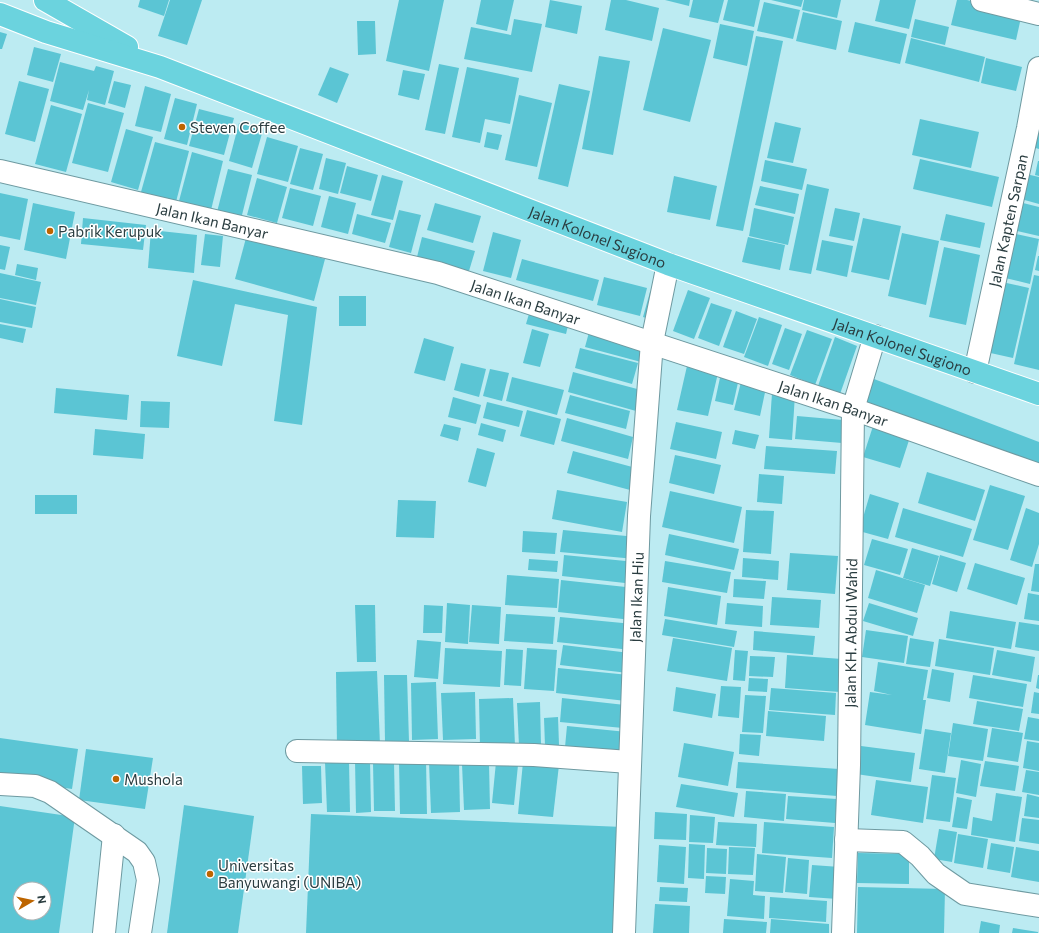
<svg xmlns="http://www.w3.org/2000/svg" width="1039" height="933" font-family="Commissioner,sans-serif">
	<rect width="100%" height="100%" fill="#bcebf2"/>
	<!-- building -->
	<g fill="#5bc5d4" fill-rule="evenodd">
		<path d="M140 0H169L164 16 138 7Z"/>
		<path d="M170 0H202L187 45 158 36Z"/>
		<path d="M399 0H444L429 71 386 61Z"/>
		<path d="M481 0H514L507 31 476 24Z"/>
		<path d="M550 0 582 6 577 34 545 27Z"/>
		<path d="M611 0H626L659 8 652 41 605 30Z"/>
		<path d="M665 0H690L689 6Z"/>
		<path d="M693 0H724L718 23 689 17Z"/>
		<path d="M728 0H760L754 27 723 20Z"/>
		<path d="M771 0H803L801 7Z"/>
		<path d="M804 0H841L837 18 802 10Z"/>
		<path d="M880 0H916L909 29 875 21Z"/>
		<path d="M957 0H967L1022 13 1016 40 951 25Z"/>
		<path d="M764 2 800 10 793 39 757 31Z"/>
		<path d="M803 12 842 21 836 50 796 41Z"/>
		<path d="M514 19 542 24 532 72 464 59 471 27 511 35Z"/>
		<path d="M915 19 949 27 945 45 911 37Z"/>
		<path d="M357 21H375L376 54 358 55Z"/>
		<path d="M855 22 907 34 900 64 848 52Z"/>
		<path d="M720 24 754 31 747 66 713 58Z"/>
		<path d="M663 28 711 40 690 122 643 110Z"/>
		<path d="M0 32 7 34 2 49H0Z"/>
		<path d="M756 36 783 41 743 231 716 226Z"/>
		<path d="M911 38 985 57 979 82 905 63Z"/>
		<path d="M34 47 61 54 53 82 27 75Z"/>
		<path d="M599 56 630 61 613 155 582 149Z"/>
		<path d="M986 58 1022 67 1016 91 981 83Z"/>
		<path d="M60 62 94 71 96 66 114 71 105 105 87 100 89 90 83 110 50 101Z"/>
		<path d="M439 64 459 68 445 134 425 130Z"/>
		<path d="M330 67 349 74 337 103 318 95Z"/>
		<path d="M467 67 519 78 510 124 485 119 480 143 452 137Z"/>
		<path d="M403 70 425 74 419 100 398 95Z"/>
		<path d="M19 81 49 89 35 142 5 134Z"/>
		<path d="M114 81 131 85 125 108 108 103Z"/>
		<path d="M559 84 590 91 568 187 538 179Z"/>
		<path d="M145 86 171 94 161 132 135 126Z"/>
		<path d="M519 95 552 103 537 167 505 160Z"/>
		<path d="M175 98 197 104 187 145 164 139Z"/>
		<path d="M88 103 124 113 108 172 72 163Z"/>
		<path d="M51 105 82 114 66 172 35 164Z"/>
		<path d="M199 109 234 118 224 155 189 146Z"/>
		<path d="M1039 111V149L1029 146Z"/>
		<path d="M920 119 979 132 971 168 912 155Z"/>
		<path d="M775 122 801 128 793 163 767 158Z"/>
		<path d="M239 123 263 130 252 168 229 161Z"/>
		<path d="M126 129 153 137 138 190 111 182Z"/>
		<path d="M487 132 502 135 498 150 484 147Z"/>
		<path d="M267 137 298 146 288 182 257 174Z"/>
		<path d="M155 142 189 151 176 202 141 192Z"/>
		<path d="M300 148 323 154 313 190 290 184Z"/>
		<path d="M192 152 223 161 211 210 179 201Z"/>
		<path d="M326 158 346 163 338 194 319 189Z"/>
		<path d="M920 159 999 177 992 207 913 189Z"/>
		<path d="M765 160 807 169 802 190 761 181Z"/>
		<path d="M1038 161H1039V176L1035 175Z"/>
		<path d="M347 166 378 175 371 201 340 193Z"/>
		<path d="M228 169 252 175 241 219 217 212Z"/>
		<path d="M1026 174 1039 177V204L1021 199Z"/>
		<path d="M382 175 403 181 393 220 371 215Z"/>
		<path d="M674 176 717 186 710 220 667 212Z"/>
		<path d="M257 178 287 187 277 223 247 215Z"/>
		<path d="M807 184 829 189 811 274 789 270Z"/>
		<path d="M760 186 799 194 795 214 755 205Z"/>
		<path d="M290 188 321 196 313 226 282 218Z"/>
		<path d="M0 193 28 199 20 240 0 236Z"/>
		<path d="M329 196 356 203 348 234 321 227Z"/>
		<path d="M1019 202 1039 207V236L1013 230Z"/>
		<path d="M33 203 75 212 66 259 24 250Z"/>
		<path d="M435 203 481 216 473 243 427 230Z"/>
		<path d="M754 208 794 217 788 245 749 236Z"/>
		<path d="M835 208 860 213 854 241 829 236Z"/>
		<path d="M399 210 421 215 411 253 389 247Z"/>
		<path d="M357 214 391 223 385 243 352 234Z"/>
		<path d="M946 214 985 223 980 248 940 240Z"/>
		<path d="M83 218 146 225 143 250 81 244Z"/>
		<path d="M863 218 901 226 889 280 851 272Z"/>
		<path d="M151 230 197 235 194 273 148 268Z"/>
		<path d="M493 232 521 240 511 278 483 271Z"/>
		<path d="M902 233 939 241 926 305 888 296Z"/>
		<path d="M1011 233 1039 239 1030 284 1001 277Z"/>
		<path d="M205 234 223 236 220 267 201 265Z"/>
		<path d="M422 237 475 251 469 271 417 257Z"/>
		<path d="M748 237 785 245 780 270 742 262Z"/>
		<path d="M246 238 325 259 314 301 235 279Z"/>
		<path d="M822 240 853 246 847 277 816 270Z"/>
		<path d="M0 245 10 247 5 270 0 269Z"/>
		<path d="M944 247 980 255 966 325 929 317Z"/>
		<path d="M1038 256H1039V271L1035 270Z"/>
		<path d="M522 259 599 280 593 301 516 280Z"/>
		<path d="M17 264 38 268 36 280 15 275Z"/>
		<path d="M0 273 41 282 36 305 0 298Z"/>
		<path d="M1034 275 1039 276V370L1014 364Z"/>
		<path d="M604 277 647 288 640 316 597 305Z"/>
		<path d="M193 280 317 307 302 425 274 421 288 315 235 304 222 366 177 356Z"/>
		<path d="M1002 282 1029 288 1013 358 986 352Z"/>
		<path d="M688 290 710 298 694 339 673 331Z"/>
		<path d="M650 292 659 294 652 320 643 317Z"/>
		<rect x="339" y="296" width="27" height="30"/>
		<path d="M0 299 36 307 32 328 0 322Z"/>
		<path d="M711 303 732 310 719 346 698 338Z"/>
		<path d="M531 307 570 317 566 334 526 324Z"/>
		<path d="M736 311 757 319 744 354 723 347Z"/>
		<path d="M759 317 782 325 768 366 744 357Z"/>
		<path d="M0 324 26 329 23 343 0 338Z"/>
		<path d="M591 325 647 341 641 362 585 347Z"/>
		<path d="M785 328 802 334 789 370 772 364Z"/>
		<path d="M532 329 549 334 540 367 523 363Z"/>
		<path d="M807 330 832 339 815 385 790 375Z"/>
		<path d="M835 337 857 346 840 394 818 386Z"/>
		<path d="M424 338 454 347 445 381 414 373Z"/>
		<path d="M580 348 638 363 632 384 575 368Z"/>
		<path d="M461 363 486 369 479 397 454 390Z"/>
		<path d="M687 366 718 373 708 416 677 410Z"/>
		<path d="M490 369 509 373 502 401 483 396Z"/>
		<path d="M573 372 641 390 636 411 568 392Z"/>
		<path d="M721 373 739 378 733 405 715 401Z"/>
		<path d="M512 377 564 390 557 415 506 401Z"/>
		<path d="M742 378 767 383 760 416 734 410Z"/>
		<path d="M874 379 1039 442V468L865 405Z"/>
		<path d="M56 388 129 395 127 420 54 413Z"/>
		<path d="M772 393 795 395 792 440 769 438Z"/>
		<path d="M570 395 630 411 626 429 565 413Z"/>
		<path d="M453 397 481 405 476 424 448 417Z"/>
		<path d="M141 401 170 402 169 428 140 427Z"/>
		<path d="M487 402 523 411 519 427 483 418Z"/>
		<path d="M527 410 561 419 554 445 520 436Z"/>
		<path d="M797 416 843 420 842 443 795 439Z"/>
		<path d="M567 418 633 437 628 459 561 441Z"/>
		<path d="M676 422 722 432 716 459 670 449Z"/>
		<path d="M481 423 506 430 503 442 478 435Z"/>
		<path d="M874 423 911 434 900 468 863 457Z"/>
		<path d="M444 424 461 428 458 441 440 436Z"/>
		<path d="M95 429 145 434 143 459 93 455Z"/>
		<path d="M735 430 759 435 755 449 732 444Z"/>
		<path d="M766 446 837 451 835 474 764 469Z"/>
		<path d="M477 448 495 453 486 487 468 482Z"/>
		<path d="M573 451 636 468 630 490 567 473Z"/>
		<path d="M675 455 721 465 714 494 669 483Z"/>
		<path d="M927 472 985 490 975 521 918 503Z"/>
		<path d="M759 474 784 476 782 504 757 502Z"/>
		<path d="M990 485 1025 496 1008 550 973 540Z"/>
		<path d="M557 490 627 502 622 532 552 519Z"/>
		<path d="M670 491 742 507 734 543 662 527Z"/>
		<path d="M870 494 899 503 888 539 859 531Z"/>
		<rect x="35" y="495" width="42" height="19"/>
		<path d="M398 500 436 501 434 538 396 537Z"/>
		<path d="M903 508 972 529 963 557 895 537Z"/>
		<path d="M1026 508 1039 513V544L1032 567 1010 560Z"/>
		<path d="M746 510 774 511 771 554 743 552Z"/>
		<path d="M563 530 637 537 635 559 560 552Z"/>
		<path d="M523 531 557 533 555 554 522 552Z"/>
		<path d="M669 534 739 549 734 570 665 555Z"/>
		<path d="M872 539 908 549 900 575 864 565Z"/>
		<path d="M912 548 939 556 930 586 903 578Z"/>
		<path d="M790 553 838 556 835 594 787 590Z"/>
		<path d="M564 555 636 562 634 584 562 576Z"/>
		<path d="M940 555 966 563 957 592 932 584Z"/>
		<path d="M743 558 779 561 778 580 742 577Z"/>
		<path d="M529 559 558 561 557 572 528 570Z"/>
		<path d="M665 561 731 572 727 593 662 582Z"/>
		<path d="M975 563 1025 578 1017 605 967 589Z"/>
		<path d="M1035 564H1039V592L1031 591Z"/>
		<path d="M876 570 925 585 917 613 868 598Z"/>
		<path d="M507 575 559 579 557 608 505 605Z"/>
		<path d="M734 579 766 581 764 599 733 597Z"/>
		<path d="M561 580 635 588 632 620 558 612Z"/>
		<path d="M668 587 721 596 717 625 664 616Z"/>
		<path d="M1028 593 1039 595V621L1024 619Z"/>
		<path d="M772 597 821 600 819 628 770 625Z"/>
		<path d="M447 603 470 605 468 644 445 642Z"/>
		<path d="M727 603 763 606 762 627 725 624Z"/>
		<path d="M869 603 918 618 913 636 863 621Z"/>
		<path d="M355 605H375L376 662H357Z"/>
		<path d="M424 605 443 606 442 633H423Z"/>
		<path d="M472 605 501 607 499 644 469 642Z"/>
		<path d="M950 611 1016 622 1011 649 946 638Z"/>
		<path d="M506 614 555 617 553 644 504 641Z"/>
		<path d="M560 617 633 624 631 650 557 642Z"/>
		<path d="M665 619 737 631 734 647 662 635Z"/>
		<path d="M1019 622 1039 625V651L1015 647Z"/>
		<path d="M866 630 908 636 904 663 862 657Z"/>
		<path d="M754 631 815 636 813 655 753 650Z"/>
		<path d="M673 638 732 648 727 681 667 671Z"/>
		<path d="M910 638 934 642 930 667 906 664Z"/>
		<path d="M939 639 994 648 990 675 935 666Z"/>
		<path d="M417 640 441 642 438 679 414 677Z"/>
		<path d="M563 645 630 653 628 673 560 665Z"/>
		<path d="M445 648 502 651 500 687 443 684Z"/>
		<path d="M527 648 557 650 554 691 524 689Z"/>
		<path d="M506 649 523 650 521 686 504 685Z"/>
		<path d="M735 650 748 651 745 681 733 680Z"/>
		<path d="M997 650 1035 657 1031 682 992 675Z"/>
		<path d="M787 655 842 659 840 692 785 688Z"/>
		<path d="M750 656 775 657 773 677 749 676Z"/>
		<path d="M878 662 928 670 923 700H926L921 734 865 725 870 692 892 695 874 691Z"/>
		<path d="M558 668 629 675 626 701 556 693Z"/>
		<path d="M932 669 954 673 950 702 927 698Z"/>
		<path d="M377 671 380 745 337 746 336 672Z"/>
		<path d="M384 675H407L409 742 385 743Z"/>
		<path d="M973 675 1027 684 1023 707 969 698Z"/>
		<path d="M1038 675H1039V689L1036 688Z"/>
		<path d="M749 678 768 679 767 692 748 691Z"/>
		<path d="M436 682 438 739 412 740 411 683Z"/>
		<path d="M721 686 741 687 739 718 718 716Z"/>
		<path d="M676 687 716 694 712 718 673 711Z"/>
		<path d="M771 688 836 693 835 715 769 710Z"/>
		<path d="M475 692 476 739 443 740 441 693Z"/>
		<path d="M1034 692 1039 693V714L1031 713Z"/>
		<path d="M745 695 766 696 763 733 742 732Z"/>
		<path d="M513 698 515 746 480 747 479 699Z"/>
		<path d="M562 698 625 705 623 728 560 722Z"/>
		<path d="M977 701 1023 709 1019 731 973 724Z"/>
		<path d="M540 702 541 746H519L517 703Z"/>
		<path d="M768 711 826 716 824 741 766 736Z"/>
		<path d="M558 717 559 745 545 746 544 718Z"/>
		<path d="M1028 717 1039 719V741L1024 739Z"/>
		<path d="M953 723 988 729 983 761 948 756Z"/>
		<path d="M567 726 627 732 625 753 565 747Z"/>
		<path d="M992 728 1023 733 1018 762 987 757Z"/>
		<path d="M925 729 951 733 945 773 919 769Z"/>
		<path d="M740 734 761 735 759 756 739 754Z"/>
		<path d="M0 738 78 749 72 789 0 778Z"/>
		<path d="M1027 741 1039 743V771L1023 768Z"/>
		<path d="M684 743 734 752 728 786 678 777Z"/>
		<path d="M861 746 915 753 911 782 856 774Z"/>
		<path d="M86 749 153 758 145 809 79 800Z"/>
		<path d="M426 759 427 814H400L399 760Z"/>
		<path d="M355 760H370L371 812 356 813Z"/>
		<path d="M961 760 981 764 976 797 956 793Z"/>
		<path d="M349 761 350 812H327L325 762Z"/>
		<path d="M459 761 460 812 431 813 429 762Z"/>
		<path d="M985 761 1019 766 1015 791 980 786Z"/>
		<path d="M394 762 395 811H374L373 763Z"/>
		<path d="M496 762 518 765 514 805 492 803Z"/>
		<path d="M523 762 559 765 553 817 518 814Z"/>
		<path d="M738 762 839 769 837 796 736 788Z"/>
		<path d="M489 763 490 809 464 810 462 764Z"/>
		<path d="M302 766H321L322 803 303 804Z"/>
		<path d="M1026 770 1039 772V795L1022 792Z"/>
		<path d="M932 775 956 778 950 822 926 819Z"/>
		<path d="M876 780 928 787 923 823 871 815Z"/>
		<path d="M681 784 738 793 734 817 676 807Z"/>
		<path d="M746 791 786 794 784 821 744 817Z"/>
		<path d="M996 793 1022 797 1015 842 971 835 973 817 992 821Z"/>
		<path d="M1027 794 1039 797V818L1024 816Z"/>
		<path d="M788 796 837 799 835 823 786 819Z"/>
		<path d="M957 797 972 800 967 829 952 827Z"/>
		<path d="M184 805 254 816 238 933H167Z"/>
		<path d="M0 806 75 817 59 933H0ZM20 889H44V913H20Z"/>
		<path d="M655 812 687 814 686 840 654 839Z"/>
		<path d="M311 814 623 827 619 933H306Z"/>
		<path d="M690 815 715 817 713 843 689 842Z"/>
		<path d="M1022 818 1039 820V844L1019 841Z"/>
		<path d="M718 822 757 824 756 847 716 845Z"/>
		<path d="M764 822 834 827 832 858 762 853Z"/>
		<path d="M939 829 957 832 952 862 934 859Z"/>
		<path d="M958 834 988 839 983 868 954 863Z"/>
		<path d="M991 843 1014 847 1010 873 987 869Z"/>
		<path d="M689 844 705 845 704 879 688 878Z"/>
		<path d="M659 845 686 847 684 884 657 882Z"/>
		<path d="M729 847 755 848 753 875 728 874Z"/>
		<path d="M1016 847 1039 851V882L1011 877Z"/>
		<path d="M707 848 727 849 726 874 706 873Z"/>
		<path d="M858 853 909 854V884L857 883Z"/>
		<path d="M757 854 786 857 783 893 755 891Z"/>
		<path d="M788 858 809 860 807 894 785 892Z"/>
		<path d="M812 865 840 867 838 899 809 897Z"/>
		<path d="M706 876 726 877 725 894 705 893Z"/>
		<path d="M730 879 754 881 753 895 765 896 764 919 727 916Z"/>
		<path d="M660 887 688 888 687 902 659 901Z"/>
		<path d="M858 887 945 889 944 933H857Z"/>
		<path d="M770 897 827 901 826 922 769 918Z"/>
		<path d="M655 904 690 906 689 933H653Z"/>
		<path d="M724 919 767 922 766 933H723Z"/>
		<path d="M771 919 829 924V933H770Z"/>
		<path d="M981 921 1000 925 999 933H979Z"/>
		<path d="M1013 928 1038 932V933H1012Z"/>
	</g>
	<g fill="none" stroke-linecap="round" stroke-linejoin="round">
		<defs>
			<g id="minor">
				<path d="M982 0 1039 14"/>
				<path id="s1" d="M0 171 438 273 853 409 1039 475"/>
				<path id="s2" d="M975 372 1028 128 1039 68"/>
				<path d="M297 751 534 755 629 762"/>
				<path d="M0 784 35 786 50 792 137 852 144 862 148 880 140 933"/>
				<path d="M846 840 903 842 920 856 936 874 965 894 1039 906"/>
				<path d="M104 933 114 835"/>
				<path id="s3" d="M624 933 639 516 652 342 668 264"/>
				<path id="s4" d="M843 933 849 765 853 409 875 336"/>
			</g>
			<g id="major">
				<path d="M45 0 127 47"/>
				<path id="s5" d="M0 14 46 32 160 67 668 264 1039 394"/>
			</g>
		</defs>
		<!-- minor casing -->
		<use href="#minor" stroke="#6e9aa1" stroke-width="24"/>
		<!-- major casing -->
		<use href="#major" stroke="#fff" stroke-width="24"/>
		<!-- minor -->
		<use href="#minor" stroke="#fff" stroke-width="22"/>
		<!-- major -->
		<use href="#major" stroke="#6bd3de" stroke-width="22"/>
	</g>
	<!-- markers -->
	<g fill="#bd6500" stroke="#fff" stroke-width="1.5">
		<circle cx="182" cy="127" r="4"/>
		<circle cx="50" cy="231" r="4"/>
		<circle cx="116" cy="779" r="4"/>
		<circle cx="210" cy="874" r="4"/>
	</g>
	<g text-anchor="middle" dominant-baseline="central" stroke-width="3" stroke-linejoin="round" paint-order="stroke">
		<!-- poi labels -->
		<g font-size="15" fill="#2a3d40" stroke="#fff" text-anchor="start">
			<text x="190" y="127">Steven Coffee</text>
			<text x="58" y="231">Pabrik Kerupuk</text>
			<text x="124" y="779">Mushola</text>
			<text x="218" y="865">Universitas<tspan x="218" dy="17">Banyuwangi (UNIBA)</tspan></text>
		</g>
		<!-- street labels -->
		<g font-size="15" fill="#2a3d40" stroke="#fff">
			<text stroke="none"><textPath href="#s2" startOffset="155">Jalan Kapten Sarpan</textPath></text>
			<text stroke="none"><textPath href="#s1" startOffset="218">Jalan Ikan Banyar</textPath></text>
			<text stroke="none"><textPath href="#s5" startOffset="638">Jalan Kolonel Sugiono</textPath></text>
			<text stroke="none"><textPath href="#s1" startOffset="542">Jalan Ikan Banyar</textPath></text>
			<text stroke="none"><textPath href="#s5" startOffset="962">Jalan Kolonel Sugiono</textPath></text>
			<text stroke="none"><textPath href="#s1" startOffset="866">Jalan Ikan Banyar</textPath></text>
			<text stroke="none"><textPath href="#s3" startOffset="336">Jalan Ikan Hiu</textPath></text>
			<text stroke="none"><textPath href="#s4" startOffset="300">Jalan KH. Abdul Wahid</textPath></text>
		</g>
	</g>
	<!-- north arrow -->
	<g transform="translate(32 901) rotate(81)"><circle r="19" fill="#ffffff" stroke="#aab1b3"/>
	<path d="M0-3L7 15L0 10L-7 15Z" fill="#bd6500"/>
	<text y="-6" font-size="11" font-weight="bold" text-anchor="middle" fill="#2a3d40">N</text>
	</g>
</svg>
